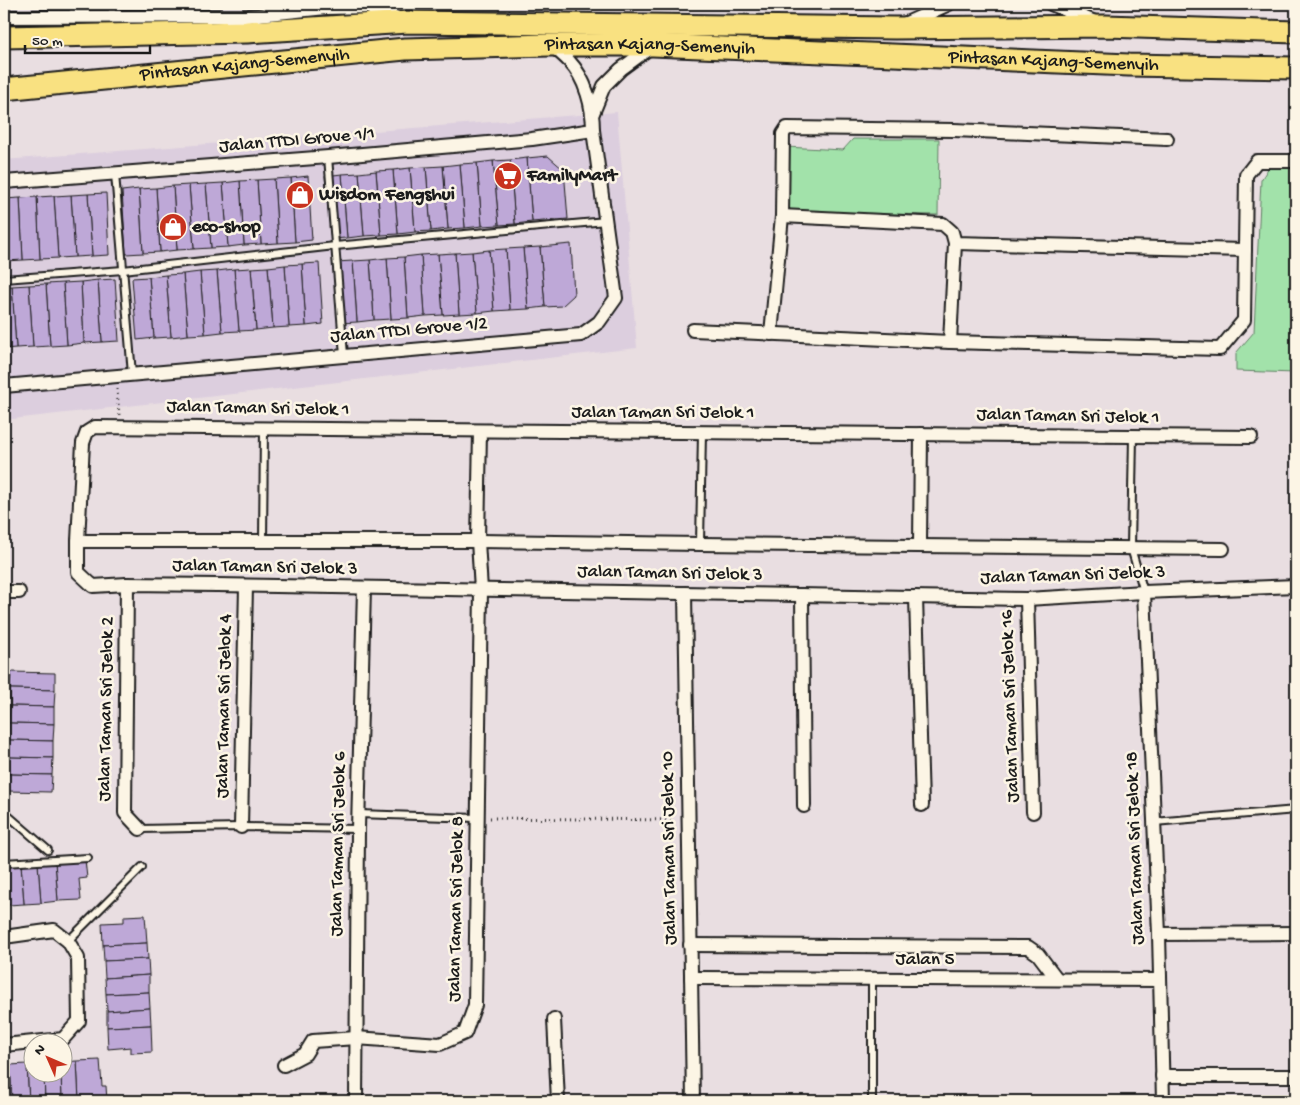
<svg xmlns="http://www.w3.org/2000/svg" width="1300" height="1105" font-family="'Gochi Hand',sans-serif">
	<rect width="100%" height="100%" fill="#e9dee1"/>
	<filter id="ink" filterUnits="userSpaceOnUse"><feTurbulence type="fractalNoise" baseFrequency=".02" numOctaves="2"/><feDisplacementMap in="SourceGraphic" scale="10" xChannelSelector="R" yChannelSelector="G"/><feConvolveMatrix kernelMatrix="1 2 1 2 8 2 1 2 1" color-interpolation-filters="sRGB"/></filter>
	<g filter="url(#ink)">
		<!-- built -->
		<path fill="#dccede" d="M617 112 637 348 4 420V160Z"/>
		<!-- green -->
		<g fill="#a2e2aa" stroke="#5f7f63">
			<path d="M853 139H939L938 215 786 212 785 147 843 150Z"/>
			<path d="M1269 167H1296V373L1236 371V353L1254 332 1261 180Z"/>
		</g>
		<!-- building -->
		<g fill="#bea8d7" stroke="#1c1c1c">
			<path d="M548 156 564 170 568 219 532 222 527 158Z"/>
			<path d="M527 158 532 222 515 224 510 160Z"/>
			<path d="M510 160 515 224 499 225 493 161Z"/>
			<path d="M493 161 499 225 482 226 477 163Z"/>
			<path d="M477 163 482 226 465 228 460 164Z"/>
			<path d="M460 164 465 228 448 229 443 166Z"/>
			<path d="M443 166 448 229 431 231 426 167Z"/>
			<path d="M426 167 431 231 415 232 410 168Z"/>
			<path d="M410 168 415 232 398 234 393 170Z"/>
			<path d="M393 170 398 234 381 235 376 171Z"/>
			<path d="M376 171 381 235 364 236 359 173Z"/>
			<path d="M359 173 364 236 347 238 342 174Z"/>
			<path d="M342 174 347 238 331 239 325 176Z"/>
			<path d="M308 176 312 240 295 242 291 178Z"/>
			<path d="M291 178 295 242 278 243 274 179Z"/>
			<path d="M274 179 278 243 261 244 257 180Z"/>
			<path d="M257 180 261 244 244 245 240 181Z"/>
			<path d="M240 181 244 245 228 247 223 183Z"/>
			<path d="M223 183 228 247 211 248 206 184Z"/>
			<path d="M206 184 211 248 194 249 189 185Z"/>
			<path d="M189 185 194 249 177 250 173 186Z"/>
			<path d="M173 186 177 250 160 252 156 188Z"/>
			<path d="M156 188 160 252 143 253 139 189Z"/>
			<path d="M139 189 143 253 126 254 122 191Z"/>
			<path d="M106 193 109 255 92 256 88 194Z"/>
			<path d="M88 194 92 256 75 257 71 195Z"/>
			<path d="M71 195 75 257 58 258 54 196Z"/>
			<path d="M54 196 58 258 40 259 37 197Z"/>
			<path d="M37 197 40 259 23 260 20 198Z"/>
			<path d="M20 198 23 260 6 261 4 199Z"/>
			<path d="M4 224 6 261H4Z"/>
			<path d="M571 244 574 295 562 306 545 307 540 247Z"/>
			<path d="M540 247 545 307 528 309 523 248Z"/>
			<path d="M523 248 528 309 510 310 506 249Z"/>
			<path d="M506 249 510 310 494 311 489 250Z"/>
			<path d="M489 250 494 311 477 313 472 252Z"/>
			<path d="M472 252 477 313 459 314 455 253Z"/>
			<path d="M455 253 459 314 443 315 438 254Z"/>
			<path d="M438 254 443 315 425 316 421 255Z"/>
			<path d="M421 255 425 316 408 318 404 257Z"/>
			<path d="M404 257 408 318 391 319 387 258Z"/>
			<path d="M387 258 391 319 374 320 370 260Z"/>
			<path d="M370 260 374 320 357 322 353 261Z"/>
			<path d="M353 261 357 322 340 323 336 262Z"/>
			<path d="M319 263 323 324 306 326 302 264Z"/>
			<path d="M302 264 306 326 289 327 285 265Z"/>
			<path d="M285 265 289 327 273 328 268 267Z"/>
			<path d="M268 267 273 328 256 330 251 268Z"/>
			<path d="M251 268 256 330 239 331 234 269Z"/>
			<path d="M234 269 239 331 222 332 217 271Z"/>
			<path d="M217 271 222 332 205 334 200 272Z"/>
			<path d="M200 272 205 334 188 335 183 274Z"/>
			<path d="M183 274 188 335 171 337 166 275Z"/>
			<path d="M166 275 171 337 154 338 149 277Z"/>
			<path d="M149 277 154 338 137 340 132 278Z"/>
			<path d="M115 279 119 341 102 342 98 280Z"/>
			<path d="M98 280 102 342 84 343 81 282Z"/>
			<path d="M81 282 84 343 67 345 63 283Z"/>
			<path d="M63 283 67 345 50 346 46 284Z"/>
			<path d="M46 284 50 346 33 347 29 285Z"/>
			<path d="M29 285 33 347 16 348 12 286Z"/>
			<path d="M12 286 16 348 4 349V287Z"/>
			<path d="M11 672 55 673V690L10 689Z"/>
			<path d="M10 689 55 690 54 707 10 706Z"/>
			<path d="M10 706 54 707V724L9 723Z"/>
			<path d="M9 723 54 724 53 741 9 740Z"/>
			<path d="M9 740 53 741V758L8 757Z"/>
			<path d="M8 757 53 758 52 775 8 774Z"/>
			<path d="M8 774 52 775 51 792 7 791Z"/>
			<path d="M85 860 87 878 79 879 81 900 58 901 55 862Z"/>
			<path d="M55 862 58 901 41 903 38 864Z"/>
			<path d="M38 864 41 903 24 904 21 865Z"/>
			<path d="M21 865 24 904 8 905 5 866Z"/>
			<path d="M5 866 8 905 4 906V867Z"/>
			<path d="M145 915 147 943 103 945 102 923 124 922V916Z"/>
			<path d="M147 943 148 959 104 961 103 945Z"/>
			<path d="M148 959 149 975 105 978 104 961Z"/>
			<path d="M149 975V992L106 994 105 978Z"/>
			<path d="M149 992 150 1008 107 1011 106 994Z"/>
			<path d="M150 1008 151 1025 107 1027V1011Z"/>
			<path d="M151 1025 152 1052 131 1053V1047L108 1049 107 1027Z"/>
			<path d="M100 1060 102 1086H106L107 1101H79L77 1061Z"/>
			<path d="M77 1061 79 1101H62L61 1072H62V1062Z"/>
			<path d="M27 1064 29 1101H12L10 1065Z"/>
			<path d="M27 1064H32V1072H44L45 1101H29Z"/>
			<path d="M10 1065 12 1101H4V1066Z"/>
			<path d="M44 1072H61L62 1101H45Z"/>
		</g>
		<g fill="none" stroke-linecap="round" stroke-linejoin="round">
			<defs>
				<g id="service">
					<path d="M112 4V17"/>
					<path d="M73 17V4"/>
					<path d="M328 157 344 355"/>
					<path d="M115 174 132 374"/>
					<path d="M4 279 123 270 335 246 606 221"/>
					<path d="M1133 436 1131 548 1144 592"/>
					<path d="M263 542 264 428"/>
					<path d="M700 544 702 432"/>
					<path d="M4 812 48 850"/>
					<path d="M358 814 477 818"/>
					<path d="M1154 822 1296 810"/>
					<path d="M140 829 241 827 358 829"/>
					<path d="M4 863 88 858"/>
					<path d="M68 941 142 867"/>
					<path d="M872 1101V979"/>
				</g>
				<g id="minor">
					<path d="M363 4 368 7 398 18"/>
					<path d="M1051 4 1095 22"/>
					<path d="M4 17 248 16 326 8 368 7"/>
					<path d="M904 24 949 4"/>
					<path d="M593 113 604 86 621 69 651 47"/>
					<path d="M4 182 328 157 532 139 593 130"/>
					<path d="M782 216 943 224 952 232 955 243 1245 250"/>
					<path d="M693 330 950 342 1220 349 1244 320 1246 175 1257 161H1296"/>
					<path d="M771 334 782 216 783 134 787 128 954 130 1167 139"/>
					<path d="M950 342 955 243"/>
					<path d="M4 386 581 335 599 322 616 298 593 130C593 107 586 79 569 61 563 55 557 50 551 45"/>
					<path d="M1251 437 95 427 87 432 83 443 78 541V572L93 586 127 584 217 585 1027 599 1144 592 1296 586"/>
					<path d="M78 541H478L700 544 1223 549"/>
					<path d="M920 546 921 434"/>
					<path d="M127 584 125 813 140 829"/>
					<path d="M4 592H19"/>
					<path d="M1144 592 1159 934 1163 1101"/>
					<path d="M685 593 693 1101"/>
					<path d="M802 595 804 806"/>
					<path d="M916 597 922 805"/>
					<path d="M1027 599 1033 812"/>
					<path d="M241 827 246 586"/>
					<path d="M1159 934 1296 933"/>
					<path d="M4 937 54 930 68 941 78 958 79 1021 63 1039 4 1045"/>
					<path d="M690 945 1028 947 1038 954 1057 979"/>
					<path d="M691 978 1159 980"/>
					<path d="M554 1019 558 1101"/>
					<path d="M284 1065 305 1054 313 1041 356 1038 440 1044 465 1033 475 1005 481 590 478 541 480 431"/>
					<path d="M1162 1076H1296"/>
					<path d="M356 1101 358 829 364 588"/>
				</g>
				<g id="trunk">
					<path d="M4 37 247 32 408 22 895 28 1106 26 1296 32"/>
					<path id="s1" d="M4 89 405 49 550 45H653L1129 65 1296 68"/>
				</g>
			</defs>
			<!-- service casing -->
			<use href="#service" stroke="#1c1c1c" stroke-width="10"/>
			<!-- minor casing -->
			<use href="#minor" stroke="#1c1c1c" stroke-width="16"/>
			<!-- trunk casing -->
			<use href="#trunk" stroke="#1c1c1c" stroke-width="25"/>
			<!-- path -->
			<g stroke="#1c1c1c" stroke-width="3" stroke-dasharray="1 4" stroke-linecap="butt">
				<path d="M117 389 119 415"/>
				<path d="M490 818 674 820"/>
			</g>
			<!-- service -->
			<use href="#service" stroke="#fcf5e5" stroke-width="6"/>
			<!-- minor -->
			<use href="#minor" stroke="#fcf5e5" stroke-width="12"/>
			<!-- trunk -->
			<use href="#trunk" stroke="#f9e181" stroke-width="21"/>
		</g>
	</g>
	<!-- icons -->
	<defs>
		<symbol id="supermarket-disc" viewBox="-11 -11 22 22"><circle r="9.5" fill="#c8321e" stroke="#fcf5e5"/><path d="M-6-5.5h2.5l.6 2H6L4.5 2H-2.5L-4.4-4H-6ZM-1.5 3.2a1.3 1.3 0 1 0 .1 0ZM3 3.2a1.3 1.3 0 1 0 .1 0Z" fill="#fff"/></symbol>
		<symbol id="shop-disc" viewBox="-11 -11 22 22"><circle r="9.5" fill="#c8321e" stroke="#fcf5e5"/><path d="M-5-2.5h2.3a2.7 3.5 0 0 1 5.4 0H5L5.5 6h-11ZM-1.5-2.5h3a1.5 2.3 0 0 0-3 0Z" fill="#fff"/></symbol>
	</defs>
	<g fill-rule="evenodd">
		<use href="#supermarket-disc" x="492" y="160" width="32" height="32"/>
		<use href="#shop-disc" x="284" y="179" width="32" height="32"/>
		<use href="#shop-disc" x="157" y="211" width="32" height="32"/>
	</g>
	<g text-anchor="middle" dominant-baseline="central" stroke-width="5" stroke-linejoin="round" paint-order="stroke">
		<!-- street labels -->
		<g font-size="19" fill="#1c1c1c" stroke="#fcf5e5">
			<text stroke="none"><textPath href="#s1" startOffset="648">Pintasan Kajang-Semenyih</textPath></text>
			<text stroke="none"><textPath href="#s1" startOffset="1052">Pintasan Kajang-Semenyih</textPath></text>
			<text stroke="none"><textPath href="#s1" startOffset="242">Pintasan Kajang-Semenyih</textPath></text>
			<text transform="translate(297 141) rotate(-5)">Jalan TTDI Grove 1/1</text>
			<text transform="translate(409 331) rotate(-5)">Jalan TTDI Grove 1/2</text>
			<text transform="translate(258 409) rotate(1)">Jalan Taman Sri Jelok 1</text>
			<text x="663" y="413">Jalan Taman Sri Jelok 1</text>
			<text transform="translate(1068 417) rotate(1)">Jalan Taman Sri Jelok 1</text>
			<text transform="translate(265 568) rotate(1)">Jalan Taman Sri Jelok 3</text>
			<text transform="translate(670 574) rotate(1)">Jalan Taman Sri Jelok 3</text>
			<text transform="translate(1073 576) rotate(-2)">Jalan Taman Sri Jelok 3</text>
			<text transform="translate(225 706) rotate(-89)">Jalan Taman Sri Jelok 4</text>
			<text transform="translate(1011 706) rotate(-92)">Jalan Taman Sri Jelok 16</text>
			<text transform="translate(107 709) rotate(-89)">Jalan Taman Sri Jelok 2</text>
			<text transform="translate(339 844) rotate(-89)">Jalan Taman Sri Jelok 6</text>
			<text transform="translate(670 848) rotate(-91)">Jalan Taman Sri Jelok 10</text>
			<text transform="translate(1136 848) rotate(-92)">Jalan Taman Sri Jelok 18</text>
			<text transform="translate(457 909) rotate(-89)">Jalan Taman Sri Jelok 8</text>
			<text x="925" y="960">Jalan 5</text>
		</g>
		<!-- poi labels -->
		<g font-size="19" font-weight="bold" fill="#1c1c1c" stroke="#fcf5e5" text-anchor="start">
			<text x="527" y="176">FamilyMart</text>
			<text x="319" y="195">Wisdom Fengshui</text>
			<text x="192" y="227">eco-shop</text>
		</g>
	</g>
	<!-- margin -->
	<rect width="1300" height="1105" fill="none" stroke="#fcf5e5" stroke-width="20"/>
	<rect x="10" y="10" width="1280" height="1085" fill="none" stroke="#1c1c1c" stroke-width="2" filter="url(#ink)"/>
	<!-- north arrow -->
	<g transform="translate(48 1058) rotate(315)"><circle r="24" fill="#fcf5e5" stroke="#a29e95"/>
	<path d="M0-4L9 19L0 12L-9 19Z" fill="#c8321e"/>
	<text y="-8" font-size="14" font-weight="bold" text-anchor="middle" fill="#1c1c1c">N</text>
	</g>
	<!-- scale -->
	<path d="M25 45v8h125v-8" fill="none" stroke="#1c1c1c" stroke-width="2.5"/>
	<text x="32" y="45" font-size="15" fill="#1c1c1c" stroke="#fcf5e5" stroke-width="4" paint-order="stroke">50 m</text>
</svg>
